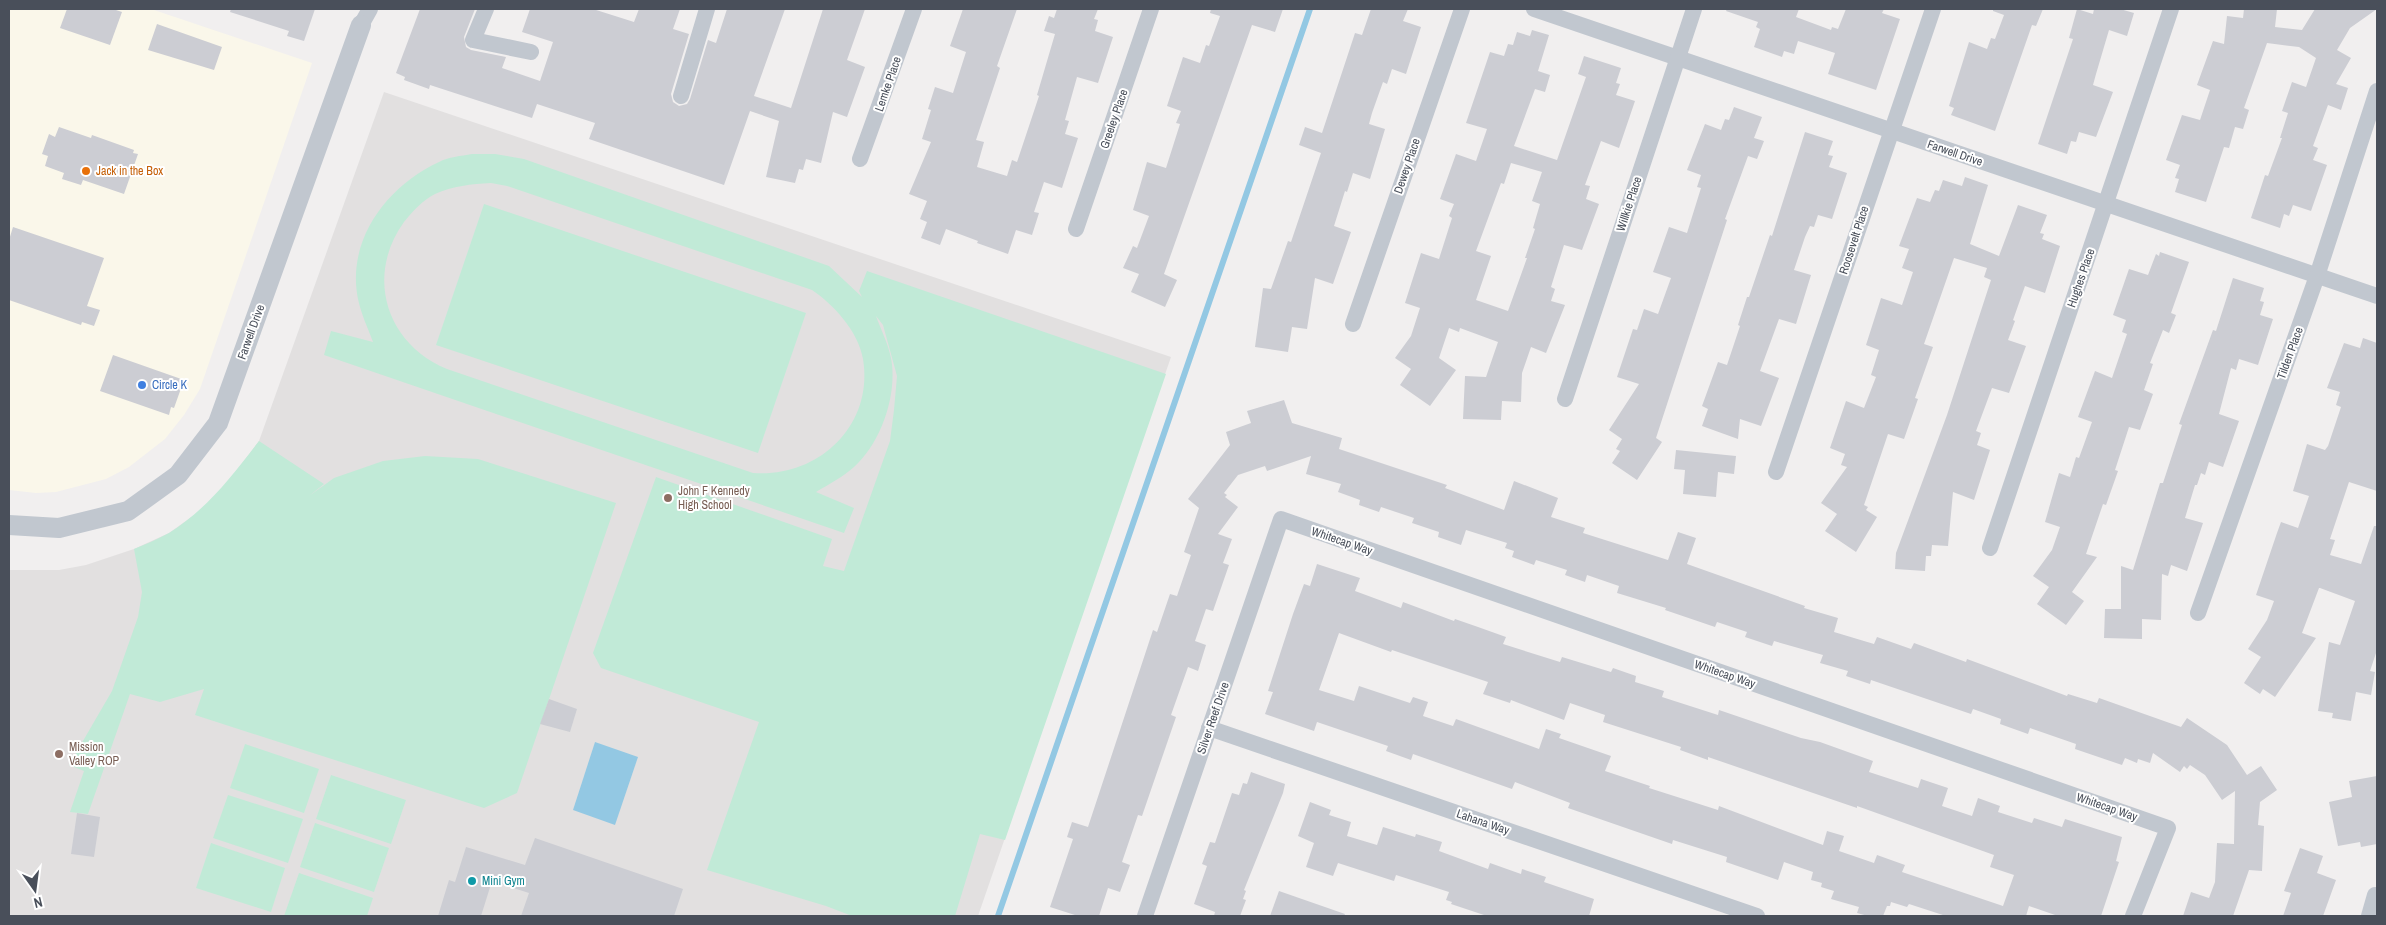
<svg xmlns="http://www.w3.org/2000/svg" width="2386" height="925" font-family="'Archivo Narrow',sans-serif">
	<rect width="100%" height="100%" fill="#f1efef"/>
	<!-- commercial -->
	<path fill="#faf7ea" d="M9 9H151L312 63 200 389 184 415 165 439 129 467 106 479 56 492 36 493 9 490Z"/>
	<!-- education -->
	<path fill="#e2e0e0" d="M384 92 1171 357 978 916H9V570H59L86 565 134 549 169 533 200 511 225 486 259 441Z"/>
	<!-- green -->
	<g fill="#c1ead7" fill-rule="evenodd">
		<path d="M472 154H495L524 159 829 266 862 297 859 291 867 271 1166 374 1005 840 980 834 955 916H852L826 906 707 870 759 722 601 668 593 653 656 477 832 539 823 566 844 571 890 441 894 410 897 376 883 325 876 316C881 330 888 343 891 358 898 394 881 443 854 467 843 477 829 484 816 492L854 508 844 533 324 355 331 331 373 342C368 328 361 314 358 299 346 240 387 186 439 162 448 157 461 156 472 154ZM491 183 507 186 812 290C834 305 858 331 863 359 874 426 818 478 753 473L447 369C386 344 365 276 404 222 412 212 423 200 435 194 453 186 471 184 491 183Z"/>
		<path d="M484 204 806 313 758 453 436 345Z"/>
		<path d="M259 441 324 484 309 496 334 478 383 461 425 456 478 459 616 503 517 793 484 808 195 715 204 689 160 702 130 694 88 814 70 812 84 771 69 765 112 691 138 617 142 592 134 549C146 544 158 539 169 533 207 509 232 476 259 441Z"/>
		<path d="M245 744 319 769 304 813 230 788Z"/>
		<path d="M331 775 406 800 391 844 316 819Z"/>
		<path d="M228 795 303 819 288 863 213 838Z"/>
		<path d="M315 823 389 848 374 892 300 867Z"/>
		<path d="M211 843 285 868 271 912 196 888Z"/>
		<path d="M299 873 373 898 367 916H284Z"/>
	</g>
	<!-- water -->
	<path fill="#93c8e3" d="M595 742 638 757 615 825 573 810Z"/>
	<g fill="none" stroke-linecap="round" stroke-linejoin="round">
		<!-- stream -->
		<path stroke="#93c8e3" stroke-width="6" d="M998 916 1310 9"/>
	</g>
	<!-- building -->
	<g fill="#cccdd3" fill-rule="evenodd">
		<path d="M67 9H113L122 12 110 45 60 28Z"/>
		<path d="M231 9H315L304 41 287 36 289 31 230 12Z"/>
		<path d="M420 9H475L464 37 466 47 471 50 506 57 502 68 540 81 553 42 522 32 530 9H593L634 22 639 9H680L673 29 689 34 671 94 673 102 679 106 687 104 690 99 708 40 716 43 727 9H785L754 96 791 108 823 9H865L847 60 865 67 847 117 833 112 821 163 806 159 803 170 799 169 795 183 766 177 779 121 750 111 724 185 589 139 595 123 537 104 532 118 430 85 429 89 404 80 405 77 396 73Z"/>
		<path d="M963 9H1017L997 66 1000 68 976 140 984 142 977 167 1007 176 1012 160 1017 162 1039 96 1037 95 1055 34 1044 31 1049 16 1054 18 1057 9H1098L1094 19 1098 20 1095 31 1113 37 1098 83 1077 77 1065 120 1069 121 1065 134 1078 138 1062 188 1044 182 1034 212 1039 213 1032 235 1016 230 1008 254 977 243 978 241 946 229 940 245 921 238 927 222 920 219 927 201 909 194 931 142 922 139 931 110 928 109 935 87 953 93 966 52 950 46Z"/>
		<path d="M1211 9H1283L1275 32 1252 25 1164 274 1177 280 1165 307 1131 292 1139 274 1123 268 1133 246 1137 248 1149 216 1133 210 1147 162 1166 168 1180 124 1176 123 1181 111 1167 106 1183 57 1200 63 1206 45 1209 46 1220 16 1210 13Z"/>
		<path d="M1371 9H1408L1403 21 1421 27 1406 74 1392 69 1387 84 1383 82 1372 113 1369 124 1385 129 1370 179 1353 173 1347 192 1345 191 1334 226 1351 232 1333 284 1315 278 1307 329 1292 327 1288 352 1255 347 1263 288 1271 289 1288 241 1291 242 1321 153 1299 145 1305 127 1322 133 1355 33 1362 35Z"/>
		<path d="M1727 9H1799L1796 17 1831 30 1832 27 1838 29 1846 9H1884L1882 13 1900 19 1876 90 1828 74 1835 53 1798 41 1794 54 1784 51 1782 57 1754 47 1760 29 1756 27 1758 22 1726 11Z"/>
		<path d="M1993 9H2043L2036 26 2032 25 1995 131 1951 115 1954 108 1949 106 1969 42 1987 49 1991 38 1995 39 2004 15 1993 11Z"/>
		<path d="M2077 9 2093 14 2094 9H2120L2134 13 2127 36 2109 30 2096 74 2093 85 2113 92 2096 137 2079 132 2076 142 2071 141 2067 154 2038 144 2073 39 2069 38Z"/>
		<path d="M2244 9H2277L2275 27 2302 30 2315 9H2377L2350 28 2337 50 2351 58 2336 84 2348 88 2341 110 2328 105 2313 146 2318 148 2313 160 2327 165 2311 211 2293 205 2289 216 2284 214 2280 228 2251 218 2265 175 2268 176 2282 138H2280L2288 113 2282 111 2292 82 2306 87 2316 58 2299 47 2267 43 2244 108 2249 110 2243 129 2235 127 2229 148 2224 147 2206 202 2175 192 2179 179 2175 178 2180 165 2166 160 2182 115 2200 120 2210 90 2197 85 2213 41 2224 44 2227 16 2243 18Z"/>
		<path d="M157 24 222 47 214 70 148 50Z"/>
		<path d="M1532 30 1549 35 1538 71 1550 75 1545 92 1535 89 1514 146 1557 160 1586 77 1578 74 1584 56 1621 68 1616 83 1620 84 1616 95 1635 101 1619 148 1601 141 1585 185 1590 186 1586 199 1599 204 1582 250 1564 245 1551 287 1555 289 1551 301 1565 305 1546 353 1531 347 1522 373 1521 402 1502 401 1501 420 1463 419 1465 376 1486 377 1498 342 1460 328 1459 332 1449 328 1439 358 1456 370 1430 406 1400 385 1411 369 1395 358 1411 336 1420 308 1405 303 1421 253 1439 259 1452 218 1449 216 1454 204 1440 199 1456 154 1476 161 1487 129 1466 123 1490 52 1504 56 1508 44 1513 45 1517 32 1530 36ZM1511 163 1542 172 1532 201 1540 204 1533 228 1535 229 1525 258H1527L1508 311 1476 300 1491 256 1476 251 1501 183 1504 184Z"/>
		<path d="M1734 107 1762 117 1754 138 1764 141 1757 159 1748 156 1725 219 1727 220 1656 438 1662 442 1637 480 1612 463 1620 451 1616 449 1622 439 1609 430 1639 384 1617 377 1633 329 1637 330 1644 309 1658 314 1671 278 1653 272 1669 227 1687 233 1701 188 1697 187 1701 175 1687 170 1705 124 1721 130 1725 119 1729 120Z"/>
		<path d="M59 127 91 138 92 135 134 150 133 153 138 154 124 194 83 180 81 185 62 179 64 173 45 166 48 156 42 154 49 134 55 137Z"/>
		<path d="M1805 132 1833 141 1828 155 1833 156 1829 167 1847 173 1832 219 1818 215 1814 227 1810 226 1805 237 1794 270 1811 275 1796 324 1779 319 1760 371 1779 378 1761 426 1740 419 1738 439 1702 426 1708 409 1702 406 1718 362 1727 365 1740 326 1738 325 1747 297H1749L1770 235 1772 236Z"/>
		<path d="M1965 177 1988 185 1970 244 1999 256 2018 205 2047 215 2040 233 2044 234 2042 239 2060 246 2045 293 2025 286 2013 320 2015 321 2008 340 2026 346 2009 393 1992 388 1976 431 1981 433 1977 445 1990 450 1974 500 1953 492 1948 546 1932 545 1931 556H1926L1925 571 1895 569 1896 553 1947 415 1991 280 1984 277 1987 268 1954 258 1924 344 1933 347 1915 398 1918 399 1904 439 1888 434 1864 505 1868 507 1866 510 1877 517 1856 552 1825 531 1837 514 1821 503 1847 467 1841 465 1845 454 1830 448 1846 401 1864 408 1876 377 1871 375 1879 350 1866 345 1881 298 1902 305 1913 272 1902 268 1909 249 1899 246 1917 198 1930 202 1935 190 1939 191 1943 180 1962 186Z"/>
		<path d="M13 227 104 258 87 306 100 310 94 326 82 322 81 325 9 300V240Z"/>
		<path d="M2160 252 2189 262 2171 313 2176 315 2169 333 2163 330 2150 363 2153 364 2144 390 2153 394 2140 430 2129 427 2115 470 2118 471 2106 505 2103 504 2086 554 2097 557 2072 592 2084 601 2066 625 2037 604 2049 587 2033 576 2052 550 2060 527 2045 522 2059 473 2070 477 2076 457 2079 458 2092 422 2078 417 2095 371 2112 378 2127 334 2122 332 2126 320 2113 315 2129 269 2148 275 2156 254 2159 256Z"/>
		<path d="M2233 278 2264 288 2260 301 2264 302 2260 315 2273 319 2258 365 2239 359 2236 370 2231 368 2219 414 2239 421 2223 467 2209 462 2205 475 2201 473 2197 485H2195L2185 518 2203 523 2187 571 2171 565 2168 576 2162 574 2161 620 2142 619V639L2104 638 2105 609H2121V566L2133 570 2160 483H2163L2182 425 2179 424 2213 330 2216 331Z"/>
		<path d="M2363 338 2377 343V491L2349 482 2330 539 2335 540 2330 555 2361 564 2374 526H2377V650L2370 671 2375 672 2371 695 2356 692 2351 721 2332 718 2333 713 2318 711 2329 642 2340 645 2355 601 2320 588H2319L2302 633 2316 638 2275 697 2263 689 2260 694 2244 683 2261 657 2248 649 2267 620 2274 601 2256 595 2277 533 2281 522 2298 528 2309 496 2293 491 2307 444 2325 450 2328 446 2341 407 2336 405 2340 392 2327 388 2344 343 2360 348Z"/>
		<path d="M113 355 184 380 174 408 171 407 169 415 100 391Z"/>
		<path d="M1284 400 1292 423 1342 438 1339 449 1447 485 1445 488 1504 510 1514 481 1558 498 1551 517 1585 528 1583 533 1668 560 1678 532 1696 538 1687 564 1805 606 1804 608 1838 618 1834 632 1874 644 1877 637 1911 649 1914 643 1966 662 1967 659 2067 696 2068 694 2097 703 2099 698 2181 727 2187 718 2227 745 2247 775 2261 766 2277 790 2260 802 2258 825 2264 826 2262 871 2249 870 2233 916H2183L2191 892 2209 898 2215 882 2217 843 2234 844V842L2235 791 2222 800 2205 775 2190 765 2187 769 2184 766 2180 772 2153 753 2150 763 2138 759 2137 763 2125 758 2122 765 2075 749 2076 744 2030 728 2028 734 2000 724 2001 719 1973 709 1971 714 1871 680 1870 684 1846 676 1848 671 1820 663 1823 655 1774 641 1772 646 1745 637 1747 632 1717 622 1715 627 1665 610 1666 608 1617 593 1619 586 1587 575 1585 582 1565 575 1567 570 1536 560 1534 565 1512 557 1514 551 1505 548 1507 543 1466 530 1461 545 1438 537 1439 532 1412 523 1414 518 1381 507 1379 512 1359 505 1360 500 1338 492 1341 484 1306 474 1311 456 1267 471 1265 466 1238 475 1224 493 1227 495 1225 497 1238 507 1218 534 1232 539 1223 563 1229 565 1213 611 1206 609 1195 641 1206 645 1198 671 1188 667 1171 715 1176 717 1142 816 1138 815 1122 862 1130 865 1120 892 1108 888 1099 916H1078L1050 907 1073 839 1067 837 1072 822 1088 827 1153 630 1157 632 1170 594 1177 596 1191 555 1184 552 1199 508 1188 499 1230 445 1226 432 1251 423 1247 411Z"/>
		<path d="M1676 450 1736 456 1734 474 1718 472 1716 497 1683 494 1685 470 1674 469Z"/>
		<path d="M1317 564 1360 578 1355 591 1401 608 1403 602 1454 621 1455 619 1478 627 1506 637 1503 644 1560 662 1562 657 1611 672 1613 668 1636 676 1635 682 1664 691 1662 697 1718 715 1719 710 1801 738 1820 742 1873 761 1869 772 1918 788 1921 779 1948 788 1942 806 1972 816 1978 798 2000 806 1998 812 2032 823 2034 818 2062 827 2065 819 2122 837 2116 861 2119 862 2101 916H2058L2029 906 2026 916H1946L1909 904 1907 907 1891 902 1890 906H1887L1883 916H1868L1857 913 1859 907 1831 899 1834 891 1821 887 1822 883 1811 880 1813 872 1784 862 1778 880 1726 862 1727 857 1673 840 1672 844 1568 808 1570 803 1515 782 1512 789 1413 754 1411 760 1386 751 1388 746 1317 722 1314 731 1265 714 1273 692 1268 691 1293 614 1304 584 1310 586ZM1339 633 1391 652 1392 650 1488 682 1483 694 1510 703 1511 700 1564 720 1570 703 1605 715 1603 722 1681 747 1680 750 1708 760V757L1857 808V806L1994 855 1990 867 2014 875 2003 906 1902 872 1905 865 1877 855 1874 863 1839 851 1844 836 1827 831 1823 845 1719 806 1718 810 1649 788 1650 786 1605 771 1611 756 1559 738 1561 734 1546 729 1539 749 1456 719 1453 726 1423 716 1428 702 1413 697 1410 703 1359 686 1354 701 1319 690Z"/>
		<path d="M549 699 577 709 570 732 540 724Z"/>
		<path d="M1251 772 1285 784 1283 793 1244 890 1246 891 1243 899 1246 900 1240 916H1214L1215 912 1194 904 1207 866 1202 864 1210 842 1215 843 1232 793 1239 795 1243 783 1247 784Z"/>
		<path d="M2377 776V844L2361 847 2360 842 2338 846 2329 802 2352 797 2349 781Z"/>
		<path d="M1310 802 1331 810 1329 815 1351 822 1347 836 1377 845 1383 827 1415 837 1416 834 1442 842 1439 851 1488 869 1490 863 1521 874 1522 869 1546 877 1544 882 1594 899 1589 916H1487L1451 904 1452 902 1446 900 1449 892 1396 875 1394 881 1338 863 1333 876 1306 867 1314 843 1298 836Z"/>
		<path d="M77 813 100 817 94 857 71 854Z"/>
		<path d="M535 838 683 889 674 916H521L529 893 492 881 481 916H438L449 880 455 882 466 847 525 865Z"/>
		<path d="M2300 848 2323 856 2317 873 2336 880 2323 916H2283L2291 893 2284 891Z"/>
		<path d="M1279 891 1345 914 1344 916H1270Z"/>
	</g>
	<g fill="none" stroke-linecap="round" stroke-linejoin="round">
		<!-- minor -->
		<g stroke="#c1c7cf" stroke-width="16">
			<path d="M486 9 473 40 531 52"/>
			<path d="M1534 9 2377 296"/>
			<path d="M361 25 370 9"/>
			<path d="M681 96 707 9"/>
			<path d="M860 159 914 9"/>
			<path d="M1076 229 1151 9"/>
			<path d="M1353 324 1462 9"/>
			<path d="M1565 399 1694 9"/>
			<path d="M1776 472 1933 9"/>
			<path d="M1990 548 2171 9"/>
			<path d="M2198 613 2317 276 2377 91"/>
			<path d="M1209 728 1757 916"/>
			<path d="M1145 916 1281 519 2168 828 2133 916"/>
			<path d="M2369 916 2375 895 2377 896"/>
		</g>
		<!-- tertiary -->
		<path stroke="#c1c7cf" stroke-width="20" d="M9 525 59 528 128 511 178 475 218 423 361 25"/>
	</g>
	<!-- markers -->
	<circle fill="#e8710a" stroke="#fff" stroke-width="2" cx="86" cy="171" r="5"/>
	<circle fill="#3f7fe0" stroke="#fff" stroke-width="2" cx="142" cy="385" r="5"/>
	<g fill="#8d6e63" stroke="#fff" stroke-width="2">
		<circle cx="668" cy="498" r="5"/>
		<circle cx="59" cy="754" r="5"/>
	</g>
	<circle fill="#0f9aa8" stroke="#fff" stroke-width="2" cx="472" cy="881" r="5"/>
	<g text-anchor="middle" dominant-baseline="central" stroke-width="4" stroke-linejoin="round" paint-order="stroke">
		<!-- street labels -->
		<g font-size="12" fill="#494f5a" stroke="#fff">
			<text transform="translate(888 84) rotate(-71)">Lemke Place</text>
			<text transform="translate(1114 119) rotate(-71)">Greeley Place</text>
			<text transform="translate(1955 153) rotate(19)">Farwell Drive</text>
			<text transform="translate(1407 166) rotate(-71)">Dewey Place</text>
			<text transform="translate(1629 204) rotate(-72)">Willkie Place</text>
			<text transform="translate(1854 240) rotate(-72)">Roosevelt Place</text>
			<text transform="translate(2081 278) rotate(-71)">Hughes Place</text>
			<text transform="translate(251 332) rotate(-70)">Farwell Drive</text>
			<text transform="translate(2290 353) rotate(-70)">Tilden Place</text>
			<text transform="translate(1342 541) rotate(19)">Whitecap Way</text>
			<text transform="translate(1725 674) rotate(19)">Whitecap Way</text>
			<text transform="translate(1213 718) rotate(-71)">Silver Reef Drive</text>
			<text transform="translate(2107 807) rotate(19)">Whitecap Way</text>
			<text transform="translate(1483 822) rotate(19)">Lahana Way</text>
		</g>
		<!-- food labels -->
		<g font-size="12" fill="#c56008" stroke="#fff" text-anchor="start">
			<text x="96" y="171">Jack in the Box</text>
		</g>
		<!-- shop labels -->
		<g font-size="12" fill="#366cbe" stroke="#fff" text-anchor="start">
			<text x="152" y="385">Circle K</text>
		</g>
		<!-- education labels -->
		<g font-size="12" fill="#785e54" stroke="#fff" text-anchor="start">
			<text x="678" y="491">John F Kennedy<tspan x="678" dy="14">High School</tspan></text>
			<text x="69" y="747">Mission<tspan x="69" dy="14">Valley ROP</tspan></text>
		</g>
		<!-- culture labels -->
		<g font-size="12" fill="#0d838f" stroke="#fff" text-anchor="start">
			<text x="482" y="881">Mini Gym</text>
		</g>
	</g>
	<!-- border -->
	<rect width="2386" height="925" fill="none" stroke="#494f5a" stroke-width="20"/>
	<!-- north arrow -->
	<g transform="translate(35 890) rotate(166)" stroke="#ffffff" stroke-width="4" paint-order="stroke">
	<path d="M0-4L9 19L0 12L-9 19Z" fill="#494f5a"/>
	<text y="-8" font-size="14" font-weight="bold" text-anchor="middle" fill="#494f5a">N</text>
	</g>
</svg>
